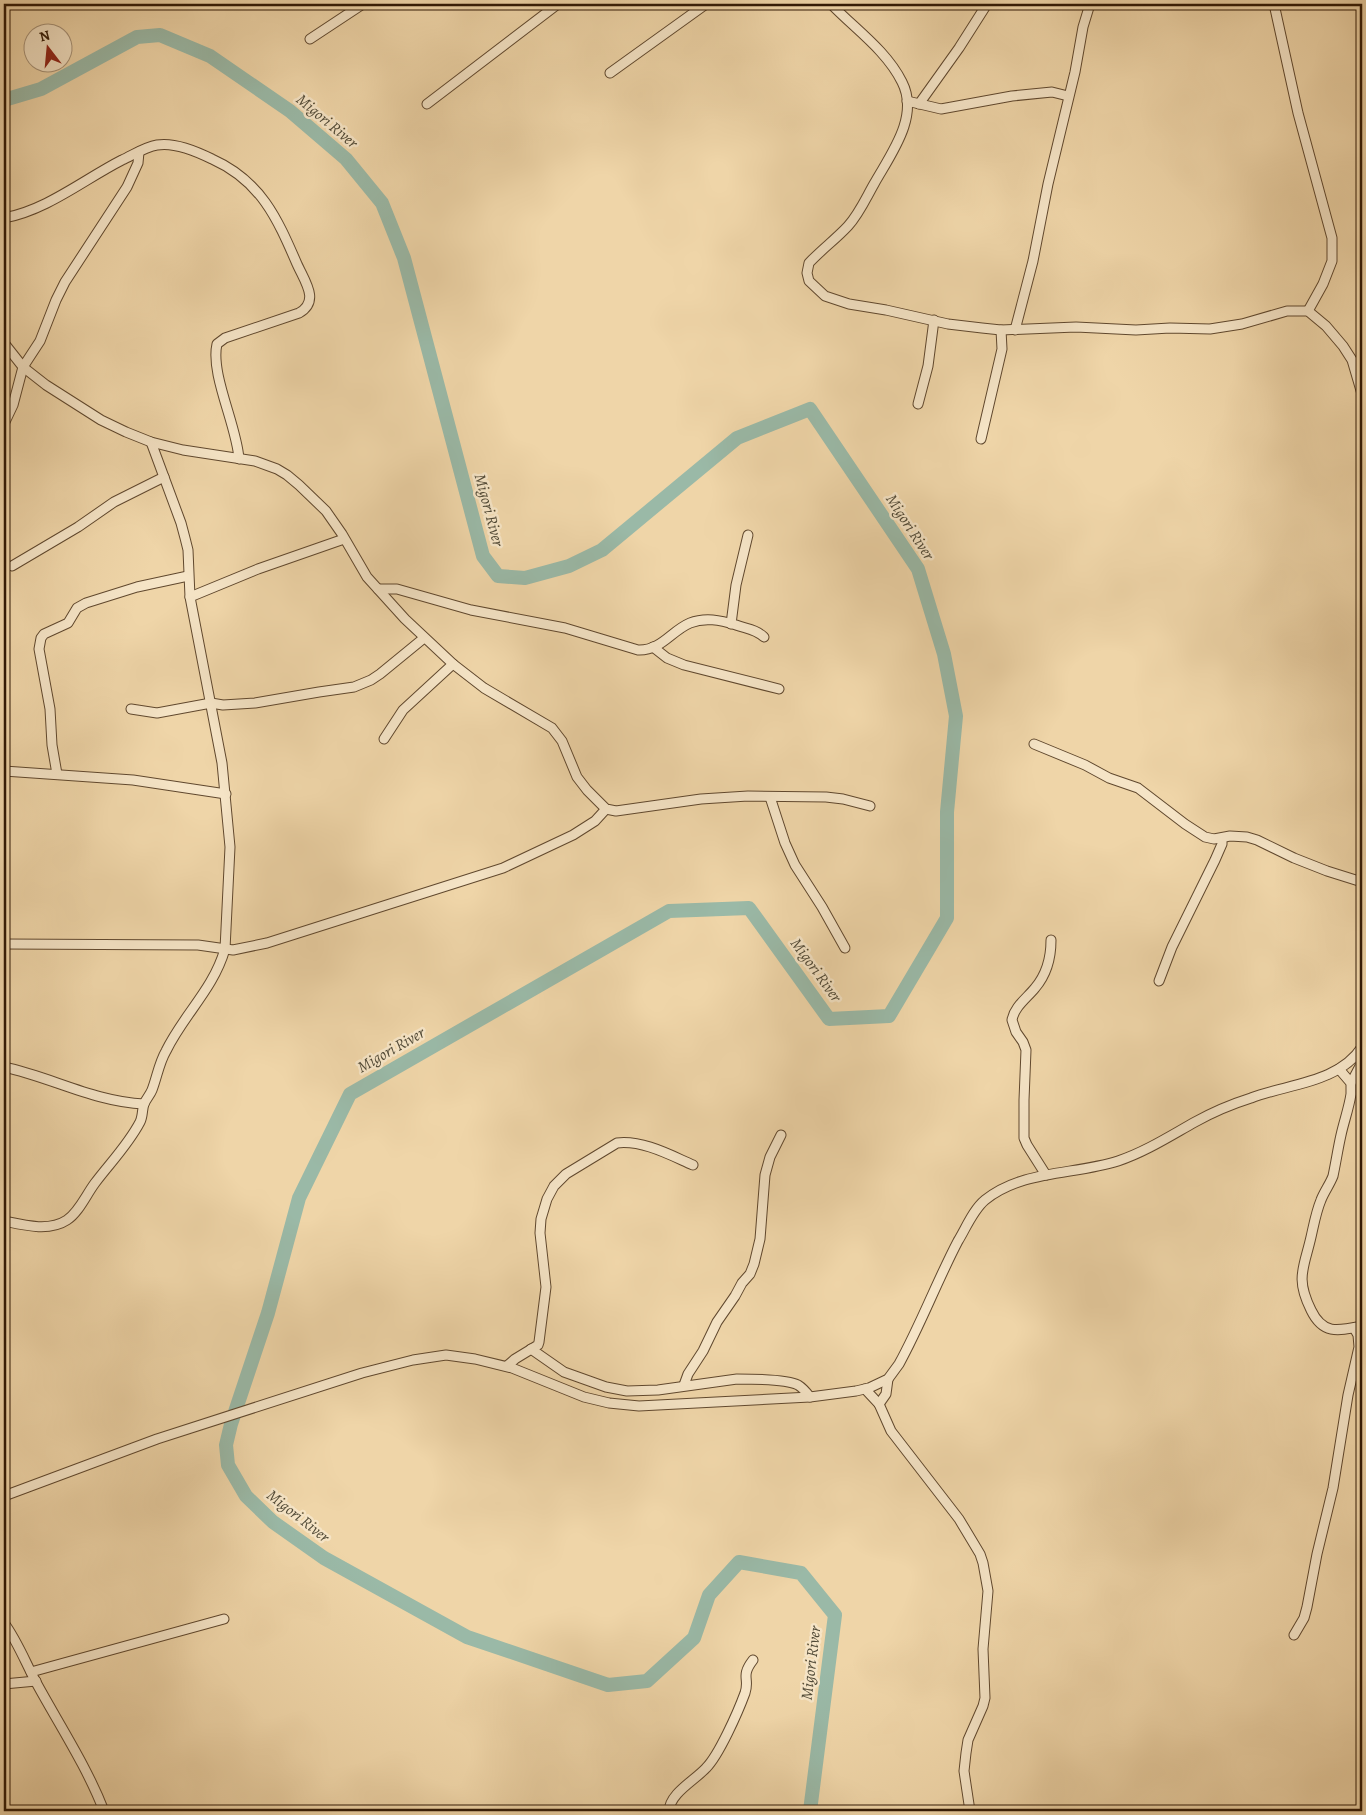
<svg xmlns="http://www.w3.org/2000/svg" width="1366" height="1815" font-family="Alegreya,serif">
	<rect width="100%" height="100%" fill="#efd5a8"/>
	<filter id="stains"><feTurbulence type="fractalNoise" baseFrequency=".004" numOctaves="4"/><feColorMatrix values="0 0 0 0 .2 0 0 0 0 .09 0 0 0 0 .02 0 0 0 .5 -.17"/></filter>
	<radialGradient id="worn" r=".72"><stop offset=".6" stop-color="#630" stop-opacity="0"/><stop offset="1" stop-color="#630" stop-opacity=".3"/></radialGradient>
	<g fill="none" stroke-linecap="round" stroke-linejoin="round">
		<!-- river -->
		<path stroke="#9ab9a7" stroke-width="14" d="M4 100 41 89 137 37 160 35 210 56 290 111 346 159 382 203 404 258 483 556 498 576 525 578 569 566 602 550 737 438 810 409 918 569 944 654 956 716 947 812V918L889 1016 829 1019 749 908 669 911 350 1094 299 1198 268 1313 231 1424 226 1445 228 1465 246 1496 273 1522 324 1558 467 1637 608 1685 647 1681 694 1638 709 1595 739 1562 801 1573 835 1615 810 1811"/>
		<defs>
			<g id="minor">
				<path d="M831 4C855 29 886 50 902 82 920 117 890 155 874 184 866 198 859 214 848 226 836 239 821 250 809 263L807 273 809 281 825 296 849 304 886 310 948 324 982 328 1001 330 1076 327 1136 330 1170 328 1210 329 1242 324 1287 311H1308L1326 326 1343 346 1352 360 1362 394"/>
				<path d="M1274 4 1298 113 1332 238V261L1323 284 1308 311"/>
				<path d="M310 39 363 4"/>
				<path d="M610 73 706 4"/>
				<path d="M907 101 941 109 1012 96 1052 92 1068 96"/>
				<path d="M427 104 558 4"/>
				<path d="M919 104 959 48 987 4"/>
				<path d="M4 218C47 210 83 180 122 160 133 155 145 147 157 145 174 142 196 151 212 159 261 181 277 218 297 264 305 282 320 301 299 313L225 338 217 344C210 374 237 426 239 459"/>
				<path d="M1015 330 1033 261 1048 184 1075 72 1083 27 1090 4"/>
				<path d="M4 343 23 367 46 385 101 420 126 432 151 442 183 450 255 461 277 469 287 475 299 485 326 511 342 534 367 577 405 619 453 664 484 688 552 728 562 741 577 777 587 790 606 809 616 811 701 799 748 796 826 797 843 799 870 806"/>
				<path d="M918 404 928 366 934 320"/>
				<path d="M4 424 13 405 23 367 40 341 56 300 65 282 127 187 138 163 139 152"/>
				<path d="M981 439 1002 349 1001 330"/>
				<path d="M12 566 78 527 114 502 164 477"/>
				<path d="M378 589H397L471 610 565 628 638 650C661 651 671 631 690 623 705 617 720 620 736 625 747 629 755 629 764 637"/>
				<path d="M190 597 258 569 344 539"/>
				<path d="M731 624 736 585 748 535"/>
				<path d="M653 647 667 658 684 665 779 689"/>
				<path d="M131 709 157 713 211 703 223 705 255 703 319 692 354 687 371 680 380 674 424 638"/>
				<path d="M384 739 403 710 453 664"/>
				<path d="M1034 744 1085 765 1109 778 1138 788 1185 824 1205 837 1214 839 1230 836 1247 837 1257 840 1294 858 1327 871 1362 882"/>
				<path d="M4 771 133 780 226 794"/>
				<path d="M57 774 52 745 50 709 39 649 41 638 44 634 68 623 77 608 86 603 137 587 188 576"/>
				<path d="M770 797 785 843 795 865 822 907 845 948"/>
				<path d="M4 944 198 945 233 950 267 943 503 868 573 835 595 821 606 809"/>
				<path d="M1159 981 1172 947 1215 860 1222 844V839"/>
				<path d="M4 1067C51 1077 95 1102 144 1104"/>
				<path d="M1339 1069 1351 1083V1094C1349 1108 1344 1121 1341 1135 1338 1148 1336 1162 1333 1176 1330 1184 1324 1192 1321 1200 1316 1212 1314 1224 1311 1237 1304 1268 1295 1278 1311 1310 1323 1335 1338 1331 1362 1326"/>
				<path d="M1351 1083 1360 1066 1361 1050"/>
				<path d="M1046 1175 1027 1145 1024 1138V1100L1026 1050 1023 1042 1016 1032 1012 1020C1014 1007 1027 998 1035 988 1047 974 1051 958 1051 940"/>
				<path d="M4 1221C23 1225 49 1232 67 1220 79 1212 86 1195 95 1183 110 1163 128 1145 140 1122 143 1116 142 1109 144 1104 146 1099 150 1095 152 1090 157 1077 159 1063 166 1051 184 1014 213 990 225 949L230 847 222 763 190 597 188 550 185 538 181 523 151 442"/>
				<path d="M531 1349 564 1372 606 1387 627 1391 658 1390 737 1379C751 1379 787 1379 798 1385 803 1388 807 1393 810 1397"/>
				<path d="M507 1366 515 1359 538 1345 539 1342 546 1287 540 1233 541 1219 547 1199 554 1186 566 1174 617 1143C643 1140 670 1155 693 1165"/>
				<path d="M684 1385 688 1374 703 1351 717 1322 735 1296 742 1283 750 1274 754 1264 760 1239 765 1175 770 1157 781 1135"/>
				<path d="M865 1389 879 1404 891 1431 959 1519 980 1554 983 1563 988 1591 983 1649 985 1698 983 1706 968 1740 966 1753 964 1771 970 1811"/>
				<path d="M879 1404 886 1394 888 1379"/>
				<path d="M4 1496 157 1439 362 1373 413 1360 446 1355 475 1359 512 1368 584 1397 609 1403 639 1406 810 1397 856 1391 869 1388 888 1379 899 1364C921 1324 937 1281 958 1241 966 1228 973 1210 985 1200 1022 1170 1074 1175 1118 1161 1145 1152 1170 1136 1195 1122 1213 1112 1232 1104 1251 1098 1287 1084 1339 1083 1362 1047"/>
				<path d="M4 1623C18 1642 26 1664 37 1684 60 1726 87 1767 104 1811"/>
				<path d="M1294 1635 1304 1618 1307 1607 1317 1554 1333 1488 1348 1395 1359 1347 1358 1335 1354 1328"/>
				<path d="M31 1672 224 1619"/>
				<path d="M4 1684 36 1681"/>
				<path d="M669 1811C670 1793 694 1781 706 1768 719 1755 738 1712 745 1693 750 1678 740 1677 753 1660"/>
			</g>
		</defs>
		<!-- minor casing -->
		<use href="#minor" stroke="#60482e" stroke-width="11"/>
		<!-- minor -->
		<use href="#minor" stroke="#f5e4c6" stroke-width="9"/>
	</g>
	<g text-anchor="middle" dominant-baseline="central" stroke-width="5" stroke-linejoin="round" paint-order="stroke">
		<!-- water labels -->
		<g font-size="16" font-style="italic" fill="#504936" stroke="#f5e4c6">
			<text transform="translate(327 121) rotate(40)">Migori River</text>
			<text transform="translate(489 510) rotate(75)">Migori River</text>
			<text transform="translate(910 527) rotate(57)">Migori River</text>
			<text transform="translate(816 970) rotate(54)">Migori River</text>
			<text transform="translate(391 1050) rotate(-30)">Migori River</text>
			<text transform="translate(298 1516) rotate(38)">Migori River</text>
			<text transform="translate(811 1663) rotate(-83)">Migori River</text>
		</g>
	</g>
	<!-- margin -->
	<rect width="1366" height="1815" fill="none" stroke="#efd5a8" stroke-width="20"/>
	<rect x="5" y="5" width="1356" height="1805" fill="none" stroke="#311905" stroke-width="2.5"/>
	<rect x="10" y="10" width="1346" height="1795" fill="none" stroke="#311905"/>
	<!-- north arrow -->
	<g transform="translate(48 48) rotate(344)"><circle r="24" fill="#f5e4c6" stroke="#a79379"/>
	<path d="M0-4L9 19L0 12L-9 19Z" fill="#8f2418"/>
	<text y="-8" font-size="14" font-weight="bold" text-anchor="middle" fill="#311905">N</text>
	</g>
	<rect width="100%" height="100%" filter="url(#stains)"/>
	<rect width="100%" height="100%" fill="url(#worn)"/>
</svg>
